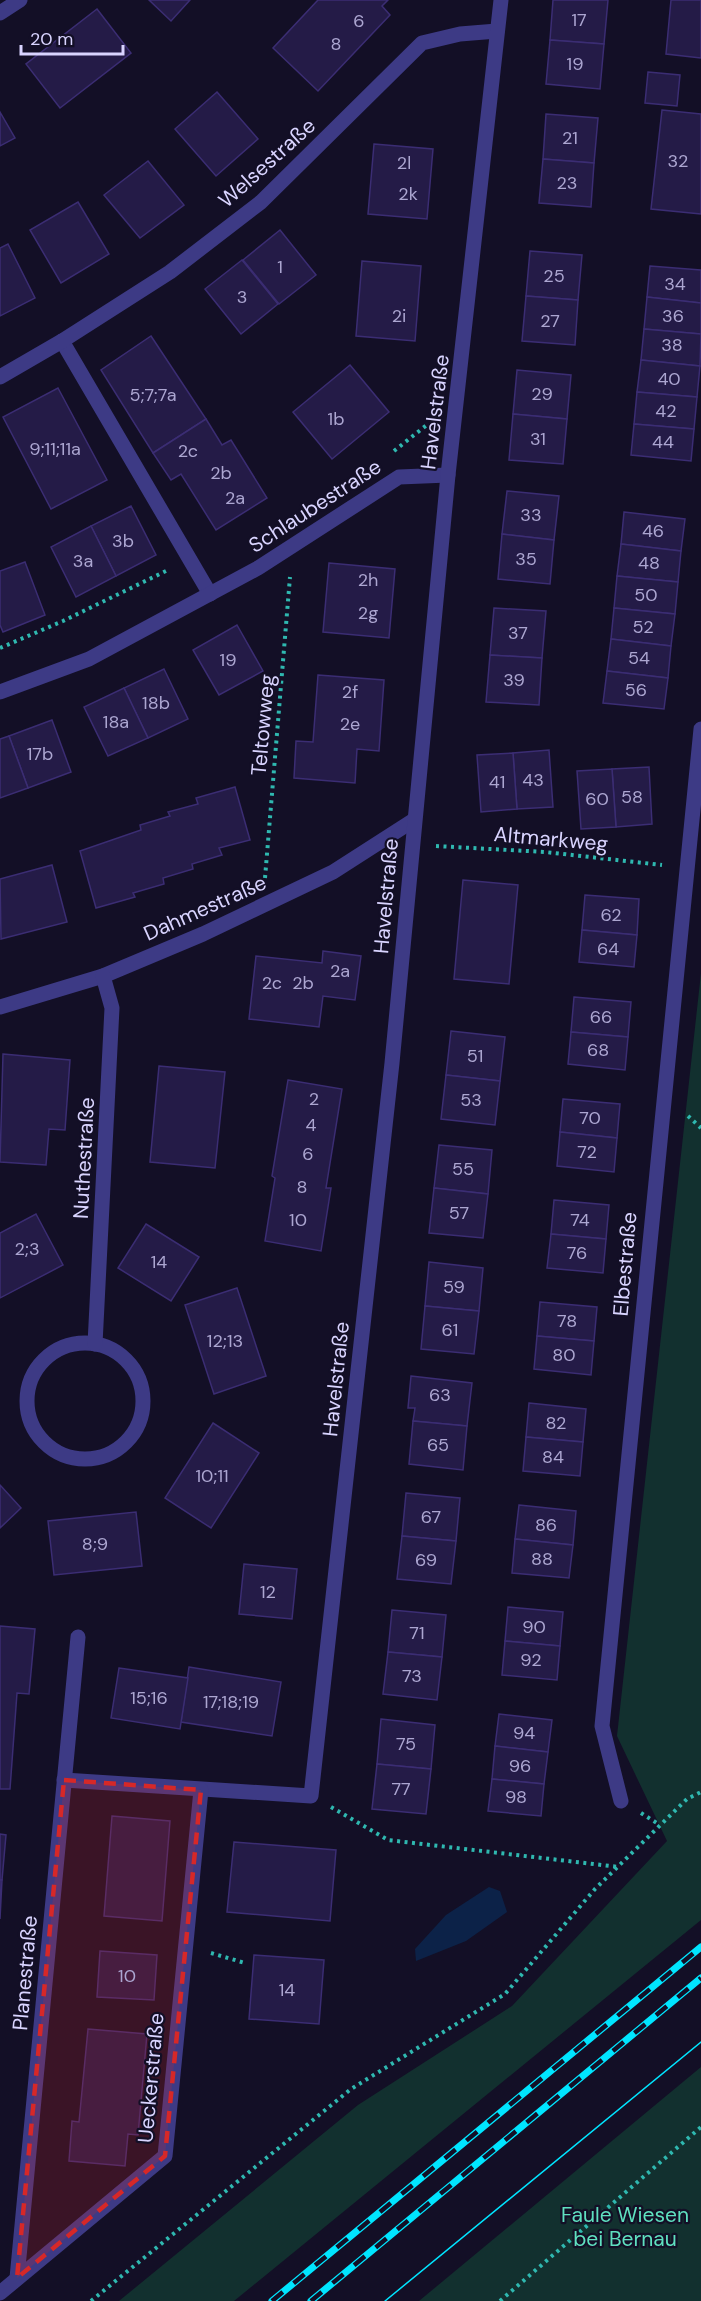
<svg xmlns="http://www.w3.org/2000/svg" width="701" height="2301" font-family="'DM Sans',sans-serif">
	<rect width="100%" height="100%" fill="#130f26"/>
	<!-- green -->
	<g fill="#12302f">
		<path d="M701 973V1920L234 2301H119L358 2105 512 2006 667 1841 617 1736Z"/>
		<path d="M701 2067V2301H419Z"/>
	</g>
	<!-- water -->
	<path fill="#0c2248" d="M489 1887 500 1891 507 1912 466 1941 416 1961 415 1949 446 1915Z"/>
	<!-- building -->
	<g fill="#241b47" stroke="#3b2d73" stroke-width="1.5">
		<path d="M149 0H190L171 21Z"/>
		<path d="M318 0H388L382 6 390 15 318 91 273 48Z"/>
		<path d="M553 0H608L604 44 550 40Z"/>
		<path d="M671 0H701V58L666 54Z"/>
		<path d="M97 9 131 53 60 108 26 64Z"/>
		<path d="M550 40 604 44 600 89 546 84Z"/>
		<path d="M648 72 680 75 677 106 645 103Z"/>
		<path d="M217 92 258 139 216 176 175 129Z"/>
		<path d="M662 110 701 114V214L651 209Z"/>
		<path d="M0 112 15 138 0 146Z"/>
		<path d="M546 114 598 118 594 163 543 159Z"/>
		<path d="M374 144 433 149 427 219 368 214Z"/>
		<path d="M543 159 594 163 591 207 539 203Z"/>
		<path d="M148 161 184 205 140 238 104 195Z"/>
		<path d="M78 202 109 254 61 283 30 230Z"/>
		<path d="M280 230 316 275 279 304 243 260Z"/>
		<path d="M8 244 35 298 0 316V248Z"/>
		<path d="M530 251 582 255 578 300 526 296Z"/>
		<path d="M242 260 278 304 241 334 205 289Z"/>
		<path d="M362 261 421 266 415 341 356 336Z"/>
		<path d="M650 266 701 270V303L647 297Z"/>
		<path d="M526 296 578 300 575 345 522 341Z"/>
		<path d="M647 297 701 303V334L644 329Z"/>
		<path d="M644 329 701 334 700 366 641 360Z"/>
		<path d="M151 336 206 419 153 453 101 370Z"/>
		<path d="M641 360 700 366 697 397 637 392Z"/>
		<path d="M350 365 389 412 332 459 293 412Z"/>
		<path d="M517 370 571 375 567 419 513 414Z"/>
		<path d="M58 388 107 480 51 509 3 417Z"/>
		<path d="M637 392 697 397 694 429 634 424Z"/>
		<path d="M513 414 567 419 563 464 509 460Z"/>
		<path d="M206 419 222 445 231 440 267 498 216 530 181 474 171 480 153 453Z"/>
		<path d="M634 424 694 429 691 461 631 455Z"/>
		<path d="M507 491 559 496 554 540 502 534Z"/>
		<path d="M131 506 156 555 116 576 91 526Z"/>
		<path d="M624 512 685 519 681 551 621 544Z"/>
		<path d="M91 526 116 576 76 597 51 547Z"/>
		<path d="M502 534 554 540 550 584 498 579Z"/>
		<path d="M621 544 681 551 678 582 617 576Z"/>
		<path d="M25 562 45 615 3 632 0 625V571Z"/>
		<path d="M329 563 395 569 389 638 323 632Z"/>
		<path d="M617 576 678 582 675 614 614 608Z"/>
		<path d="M494 608 546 611 542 658 490 655Z"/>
		<path d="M614 608 675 614 671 646 611 639Z"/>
		<path d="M237 625 263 671 219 695 193 650Z"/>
		<path d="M611 639 671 646 668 678 607 671Z"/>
		<path d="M490 655 542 658 539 705 486 702Z"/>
		<path d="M164 669 188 719 148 738 124 688Z"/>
		<path d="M607 671 668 678 664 709 603 703Z"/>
		<path d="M318 675 384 680 379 751 357 749 355 783 294 778 296 741 313 742Z"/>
		<path d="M124 688 148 738 108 756 84 707Z"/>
		<path d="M52 720 71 772 28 788 9 736Z"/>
		<path d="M9 736 28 788 0 798V739Z"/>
		<path d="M549 750 553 807 517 809 513 753Z"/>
		<path d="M513 753 517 809 481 812 477 755Z"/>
		<path d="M649 767 652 824 616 827 612 769Z"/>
		<path d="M612 769 616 827 581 829 577 771Z"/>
		<path d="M235 787 250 840 219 848 222 855 192 864 193 869 163 878 164 884 133 893 135 897 96 908 80 851 141 830 140 825 170 816 168 812 198 804 196 798Z"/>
		<path d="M52 865 67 922 1 939 0 879Z"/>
		<path d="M463 880 518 885 509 984 454 979Z"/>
		<path d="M585 895 639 899 637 935 582 930Z"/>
		<path d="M582 930 637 935 634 967 579 962Z"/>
		<path d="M323 951 361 956 355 1000 323 996 319 1027 249 1019 256 956 322 963Z"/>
		<path d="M574 997 631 1002 628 1037 571 1032Z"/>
		<path d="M451 1031 505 1037 500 1081 446 1075Z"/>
		<path d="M571 1032 628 1037 625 1070 568 1064Z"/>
		<path d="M3 1054 70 1060 65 1130 49 1129 46 1165 0 1162Z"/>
		<path d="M159 1066 225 1072 215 1168 150 1162Z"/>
		<path d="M446 1075 500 1081 495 1125 441 1119Z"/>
		<path d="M288 1080 342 1089 326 1188H331L321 1251 265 1241 275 1178 272 1176Z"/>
		<path d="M563 1099 620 1104 617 1138 560 1132Z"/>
		<path d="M560 1132 617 1138 614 1172 557 1166Z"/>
		<path d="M439 1145 492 1150 488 1194 434 1188Z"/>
		<path d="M434 1188 488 1194 483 1238 429 1233Z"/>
		<path d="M554 1200 609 1205 606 1239 551 1234Z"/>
		<path d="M36 1214 63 1265 0 1298V1233Z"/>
		<path d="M146 1224 199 1257 171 1301 118 1268Z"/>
		<path d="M551 1234 606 1239 603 1273 547 1268Z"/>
		<path d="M429 1262 483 1268 479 1311 425 1306Z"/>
		<path d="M237 1288 266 1376 214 1394 185 1305Z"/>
		<path d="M540 1302 597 1307 594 1341 537 1336Z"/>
		<path d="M425 1306 479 1311 474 1354 421 1349Z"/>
		<path d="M537 1336 594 1341 591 1375 534 1369Z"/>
		<path d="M411 1376 472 1383 467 1426 413 1421 415 1408H408Z"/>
		<path d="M529 1403 586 1409 583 1442 526 1437Z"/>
		<path d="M413 1421 467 1426 463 1470 409 1464Z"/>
		<path d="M213 1423 259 1453 211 1528 165 1498Z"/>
		<path d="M526 1437 583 1442 580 1476 523 1471Z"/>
		<path d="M0 1485 21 1508 0 1528Z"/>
		<path d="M406 1493 460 1498 456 1541 402 1536Z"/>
		<path d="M519 1505 576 1511 573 1545 515 1539Z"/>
		<path d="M136 1512 142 1566 54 1575 48 1521Z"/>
		<path d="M402 1536 456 1541 451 1584 397 1579Z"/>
		<path d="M515 1539 573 1545 569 1578 512 1573Z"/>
		<path d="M244 1564 297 1569 292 1619 239 1614Z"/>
		<path d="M508 1607 563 1612 560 1646 505 1641Z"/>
		<path d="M392 1610 446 1615 442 1657 388 1652Z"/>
		<path d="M0 1626 35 1629 29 1694 17 1693 10 1789H0Z"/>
		<path d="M505 1641 560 1646 557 1680 502 1675Z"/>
		<path d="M388 1652 442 1657 437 1700 383 1694Z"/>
		<path d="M189 1667 281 1682 272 1736 181 1722Z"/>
		<path d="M119 1668 188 1678 180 1729 111 1718Z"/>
		<path d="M499 1714 552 1720 548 1752 495 1746Z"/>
		<path d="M381 1719 435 1725 431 1769 377 1764Z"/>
		<path d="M495 1746 548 1752 544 1784 492 1779Z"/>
		<path d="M377 1764 431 1769 426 1814 372 1809Z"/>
		<path d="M492 1779 544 1784 541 1816 488 1811Z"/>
		<path d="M112 1816 170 1821 162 1921 104 1916Z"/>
		<path d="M0 1834 6 1835 2 1880H0Z"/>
		<path d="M234 1842 336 1850 330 1921 227 1912Z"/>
		<path d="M0 1880H2L0 1919Z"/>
		<path d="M100 1951 157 1955 154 2000 97 1997Z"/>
		<path d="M254 1955 324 1960 319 2024 249 2019Z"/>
		<path d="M88 2029 147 2034 138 2135 128 2134 125 2166 69 2161 72 2121 79 2122Z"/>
	</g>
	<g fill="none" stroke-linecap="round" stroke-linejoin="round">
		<!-- path -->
		<g stroke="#2fb8b0" stroke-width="4" stroke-dasharray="3 4.5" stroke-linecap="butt">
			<path d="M394 451 428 424"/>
			<path d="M0 648 63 621 168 570"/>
			<path d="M436 846 545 852 662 865"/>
			<path d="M265 878 290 577"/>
			<path d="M688 1116 701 1128"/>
			<path d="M331 1807 388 1840 619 1867"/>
			<path d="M641 1813 660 1825"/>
			<path d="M211 1953 245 1963"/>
			<path d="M91 2301 351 2089 505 1994 595 1889 687 1799 701 1792"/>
			<path d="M500 2301 701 2127"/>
		</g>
		<!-- minor -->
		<g stroke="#3d3a85" stroke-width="15">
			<path d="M0 13 20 0"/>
			<path d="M62 341 210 594"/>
			<path d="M0 377 62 341 170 272 261 202 422 43 460 34 497 31"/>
			<path d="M0 692 89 659 258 568 399 477 448 475"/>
			<path d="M0 1007 103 976 203 934 333 872 414 820"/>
			<circle cx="85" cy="1401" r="58"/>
			<path d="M95 1344 112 1008 103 976"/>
			<path d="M64 1780 311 1796 392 1063 448 475 501 0"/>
			<path d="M621 1801 602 1726 701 729"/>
			<path d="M17 2278 78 1637"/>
			<path d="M0 2293 165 2156 201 1790"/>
		</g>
		<!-- tram -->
		<path stroke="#00e5ff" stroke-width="1.5" d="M385 2301 701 2042"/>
		<defs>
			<g id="rail">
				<path d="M272 2301 701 1947"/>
				<path d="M311 2301 701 1978"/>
			</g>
		</defs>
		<!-- rail casing -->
		<use href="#rail" stroke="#00e5ff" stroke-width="7"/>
		<!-- rail -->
		<use href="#rail" stroke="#130f26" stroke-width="4.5" stroke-dasharray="14" stroke-linecap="butt"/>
	</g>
	<!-- marked area -->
	<path fill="#d62828" fill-opacity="0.2" stroke="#d62828" stroke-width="4.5" stroke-dasharray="12 8" stroke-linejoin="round" d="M64 1780 201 1790 165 2156 17 2278Z"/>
	<g text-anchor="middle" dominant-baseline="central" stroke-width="4.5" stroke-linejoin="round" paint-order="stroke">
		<!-- number labels -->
		<g font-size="18" fill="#aca6d1">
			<text x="579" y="20">17</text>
			<text x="359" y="21">6</text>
			<text x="336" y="44">8</text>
			<text x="575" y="64">19</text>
			<text x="570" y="138">21</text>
			<text x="678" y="161">32</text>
			<text x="404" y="163">2l</text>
			<text x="567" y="183">23</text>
			<text x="408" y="194">2k</text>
			<text x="280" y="267">1</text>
			<text x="554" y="276">25</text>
			<text x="675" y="284">34</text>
			<text x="242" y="297">3</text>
			<text x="399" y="316">2i</text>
			<text x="673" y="316">36</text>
			<text x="550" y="321">27</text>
			<text x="672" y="345">38</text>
			<text x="669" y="379">40</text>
			<text x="542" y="394">29</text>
			<text x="153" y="395">5;7;7a</text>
			<text x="666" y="411">42</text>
			<text x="336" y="419">1b</text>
			<text x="538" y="439">31</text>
			<text x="663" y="442">44</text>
			<text x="55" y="449">9;11;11a</text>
			<text x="188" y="451">2c</text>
			<text x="221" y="473">2b</text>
			<text x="235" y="498">2a</text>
			<text x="531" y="515">33</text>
			<text x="653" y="531">46</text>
			<text x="123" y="541">3b</text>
			<text x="526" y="559">35</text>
			<text x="83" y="561">3a</text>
			<text x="649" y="563">48</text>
			<text x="368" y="580">2h</text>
			<text x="646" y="595">50</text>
			<text x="368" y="613">2g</text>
			<text x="643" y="627">52</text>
			<text x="518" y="633">37</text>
			<text x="639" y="658">54</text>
			<text x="228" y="660">19</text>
			<text x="514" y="680">39</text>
			<text x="636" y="690">56</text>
			<text x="350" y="692">2f</text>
			<text x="156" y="703">18b</text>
			<text x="116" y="722">18a</text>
			<text x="350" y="724">2e</text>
			<text x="40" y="754">17b</text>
			<text x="533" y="780">43</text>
			<text x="497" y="782">41</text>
			<text x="632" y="797">58</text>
			<text x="597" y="799">60</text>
			<text x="611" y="915">62</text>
			<text x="608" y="949">64</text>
			<text x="340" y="971">2a</text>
			<text x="272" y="983">2c</text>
			<text x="303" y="983">2b</text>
			<text x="601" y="1017">66</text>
			<text x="598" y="1050">68</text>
			<text x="475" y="1056">51</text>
			<text x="314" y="1099">2</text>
			<text x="471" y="1100">53</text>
			<text x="590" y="1118">70</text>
			<text x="311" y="1125">4</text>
			<text x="587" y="1152">72</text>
			<text x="308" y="1154">6</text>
			<text x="463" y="1169">55</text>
			<text x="302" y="1187">8</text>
			<text x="459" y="1213">57</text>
			<text x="298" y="1220">10</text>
			<text x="580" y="1220">74</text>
			<text x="27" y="1249">2;3</text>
			<text x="577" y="1253">76</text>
			<text x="159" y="1262">14</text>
			<text x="454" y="1287">59</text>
			<text x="567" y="1321">78</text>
			<text x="450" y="1330">61</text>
			<text x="225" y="1341">12;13</text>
			<text x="564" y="1355">80</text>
			<text x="440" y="1395">63</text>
			<text x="556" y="1423">82</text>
			<text x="438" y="1445">65</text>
			<text x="553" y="1457">84</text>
			<text x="212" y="1476">10;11</text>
			<text x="431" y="1517">67</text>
			<text x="546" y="1525">86</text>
			<text x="95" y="1544">8;9</text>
			<text x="542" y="1559">88</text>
			<text x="426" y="1560">69</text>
			<text x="268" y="1592">12</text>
			<text x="534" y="1627">90</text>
			<text x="417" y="1633">71</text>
			<text x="531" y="1660">92</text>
			<text x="412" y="1676">73</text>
			<text x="149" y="1698">15;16</text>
			<text x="231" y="1702">17;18;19</text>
			<text x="524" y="1733">94</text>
			<text x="406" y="1744">75</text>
			<text x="520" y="1766">96</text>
			<text x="401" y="1789">77</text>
			<text x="516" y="1797">98</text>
			<text x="127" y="1976">10</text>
			<text x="287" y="1990">14</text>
		</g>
		<!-- street labels -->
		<g font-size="21" fill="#d9d4ff" stroke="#130f26">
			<text transform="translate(267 163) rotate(-42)">Welsestraße</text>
			<text transform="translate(435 412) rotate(-83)">Havelstraße</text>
			<text transform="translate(315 506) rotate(-33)">Schlaubestraße</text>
			<text transform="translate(263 725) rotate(-85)">Teltowweg</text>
			<text transform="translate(551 839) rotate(5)">Altmarkweg</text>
			<text transform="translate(386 896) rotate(-85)">Havelstraße</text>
			<text transform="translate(205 908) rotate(-24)">Dahmestraße</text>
			<text transform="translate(84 1158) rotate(-87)">Nuthestraße</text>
			<text transform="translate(625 1264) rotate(-85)">Elbestraße</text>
			<text transform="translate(336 1379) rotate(-84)">Havelstraße</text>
			<text transform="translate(25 1973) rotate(-85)">Planestraße</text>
			<text transform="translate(151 2078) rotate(-85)">Ueckerstraße</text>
		</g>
		<!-- park labels -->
		<g font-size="21" fill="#5fe0c0" stroke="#130f26">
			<text x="625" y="2215">Faule Wiesen<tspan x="625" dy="24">bei Bernau</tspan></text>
		</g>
	</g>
	<!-- scale -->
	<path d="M21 45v9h102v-9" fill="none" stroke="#d9d4ff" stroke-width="3"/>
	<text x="30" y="45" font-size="18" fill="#d9d4ff" stroke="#130f26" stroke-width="4.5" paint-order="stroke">20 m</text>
</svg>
